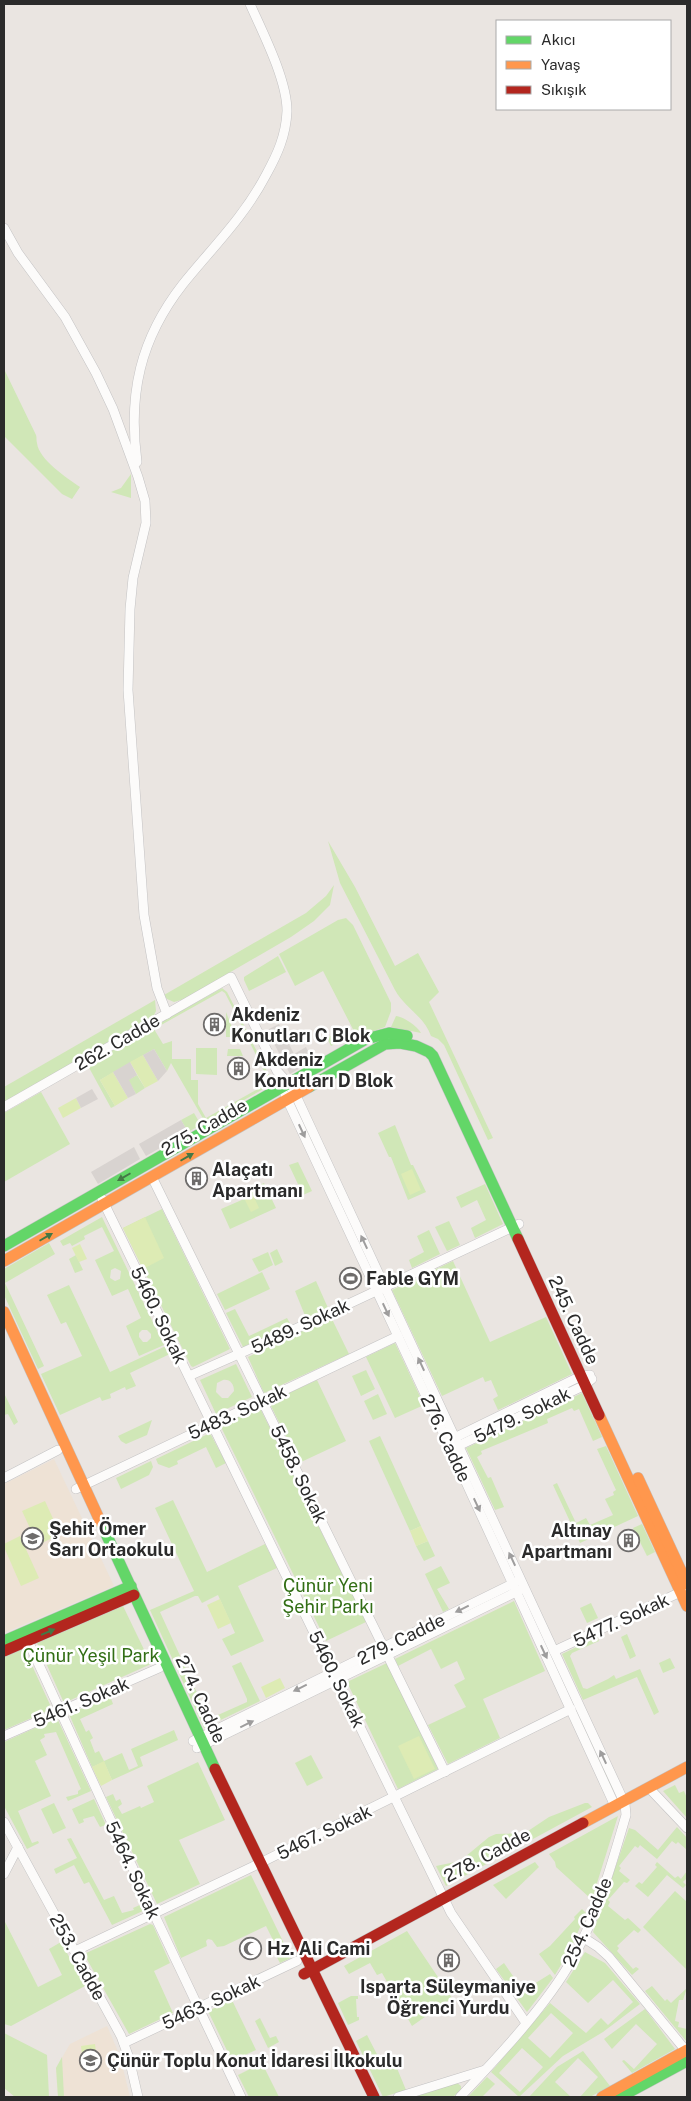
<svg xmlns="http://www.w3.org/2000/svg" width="691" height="2101" font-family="'Public Sans',sans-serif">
	<rect width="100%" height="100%" fill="#eae5e1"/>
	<!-- education -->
	<g fill="#eee2d5">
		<path d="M54 1459 114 1586 4 1633V1484Z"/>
		<path d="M107 2026 120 2056 130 2097H58L56 2068 70 2044Z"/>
	</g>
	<!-- green -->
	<g fill="#d0e7b7" fill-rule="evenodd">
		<path d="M4 369 36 435C37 438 36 440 37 443 39 460 67 478 80 487L72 499 62 494 4 436Z"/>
		<path d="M131 474V498L111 492 121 488Z"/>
		<path d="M328 841 355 887 395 966 418 953 439 992 429 1002 493 1138 488 1140 444 1045 438 1039 431 1036C424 1016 405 1008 395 990L340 883Z"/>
		<path d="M334 885 330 905 314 921 291 937 184 999 174 1002 167 999 164 995 306 913 326 896Z"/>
		<path d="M346 918 353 925 391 1003V1011L385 1027 357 1037 323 971 295 986 279 954 338 920Z"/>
		<path d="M278 956 286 972 249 991 244 980V977Z"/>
		<path d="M222 988 227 992 248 1033 246 1034 225 993 222 991 154 1029 163 1044 172 1041V1059H191V1080H198V1104L206 1118 265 1085 267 1077 248 1039 250 1038 270 1077 267 1087 205 1122 171 1063 167 1071 154 1049 100 1080 115 1106 111 1108 87 1064Z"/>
		<path d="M155 1000 156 1011 152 1019 4 1102V1087Z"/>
		<path d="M226 1012 236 1037H226Z"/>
		<path d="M396 1016C404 1017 417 1026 421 1033L391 1027Z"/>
		<path d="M345 1028 349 1037 331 1046 327 1038Z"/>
		<path d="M196 1048H217V1075L196 1074Z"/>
		<path d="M228 1049H240L243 1056H227Z"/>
		<path d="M137 1075 145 1088 136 1094 128 1080Z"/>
		<path d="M41 1092 70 1144 4 1182V1113Z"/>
		<path d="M295 1107H296L380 1284 379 1285Z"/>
		<path d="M194 1113 201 1125 188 1132 181 1120Z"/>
		<path d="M395 1125 411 1165H413L426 1192 408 1200 391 1157H389L378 1133Z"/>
		<path d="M298 1162 312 1191 303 1195 289 1165Z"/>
		<path d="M264 1183 276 1208 230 1229 221 1209 244 1199 242 1194Z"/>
		<path d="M485 1184 503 1224 475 1238 471 1228 486 1220 477 1200 461 1208 456 1197Z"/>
		<path d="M162 1209 230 1349 193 1367 191 1366 123 1228Z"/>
		<path d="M102 1217 164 1345 139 1356 126 1326 141 1318 128 1289 112 1296 95 1260 114 1251 102 1227 84 1236 85 1239 72 1246 70 1243 63 1246 60 1241ZM115 1268 121 1271 120 1279 115 1281 110 1278 111 1270ZM142 1330H147L151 1334V1338L147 1342H143L139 1337V1333Z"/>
		<path d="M449 1221 460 1245 447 1251 435 1227Z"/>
		<path d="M429 1230 440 1254 412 1268 409 1260 424 1252 417 1236Z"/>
		<path d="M49 1243 55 1254 5 1283 44 1366 38 1369 4 1295V1269Z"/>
		<path d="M277 1249 283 1262 275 1266 270 1253Z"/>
		<path d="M268 1252 273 1265 259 1272 252 1259Z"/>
		<path d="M76 1255 83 1270 75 1273 69 1259Z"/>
		<path d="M453 1261 490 1342 546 1317 572 1374 498 1410 493 1399 498 1396 491 1380 485 1382 483 1377 442 1396 392 1290Z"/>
		<path d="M262 1272 270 1289 225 1310 217 1294Z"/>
		<path d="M316 1281 328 1308 306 1318 295 1291Z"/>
		<path d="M69 1285 110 1372 168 1345 172 1353 130 1373 136 1386 126 1390 125 1387 110 1394 111 1398 102 1401 100 1397 60 1415 41 1374 82 1356 66 1322 61 1324 47 1295Z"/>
		<path d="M235 1309 249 1336 287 1318 291 1325 243 1347 226 1313Z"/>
		<path d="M331 1317 349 1354 264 1393 248 1357Z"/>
		<path d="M395 1343 424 1405 395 1418 366 1357Z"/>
		<path d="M236 1364 252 1397 216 1414 200 1380ZM223 1380C230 1379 234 1384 234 1391L228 1398H222L216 1392 217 1383Z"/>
		<path d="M366 1370 375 1389 361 1396 352 1376Z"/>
		<path d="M317 1380 346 1441 299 1463 269 1402Z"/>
		<path d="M4 1393 18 1422 14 1425 8 1414 4 1415Z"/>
		<path d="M582 1393 602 1437 593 1441 579 1409 574 1411 572 1408 547 1419 548 1423 481 1451 482 1454 477 1457 488 1478 491 1477 504 1507 495 1510 466 1448Z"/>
		<path d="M378 1394 387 1414 373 1420 364 1401Z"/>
		<path d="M258 1407 260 1408 366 1622 326 1641 221 1427V1425Z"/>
		<path d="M152 1420 147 1435 126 1444 121 1441 118 1436Z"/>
		<path d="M210 1433 226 1463 216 1468 206 1447 177 1461 178 1464 169 1468 158 1464 156 1459Z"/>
		<path d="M380 1436 421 1526 410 1531 369 1441Z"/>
		<path d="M606 1446 638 1516 580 1543 553 1485 557 1483 576 1523 586 1518 590 1525 613 1515 605 1499 614 1495 613 1492 616 1490 597 1449Z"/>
		<path d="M151 1461 153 1467 149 1475 121 1489 116 1478Z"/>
		<path d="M173 1500 207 1572 265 1544 277 1568 238 1586 264 1641 231 1656 222 1639 235 1633 218 1595 202 1603 198 1596H195L160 1612 209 1719 247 1702V1699L232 1666 241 1662 260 1701 204 1728 150 1610 194 1591 155 1508Z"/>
		<path d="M642 1524 655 1552 647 1556 633 1528Z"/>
		<path d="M428 1541 435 1556 424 1561 416 1546Z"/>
		<circle cx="605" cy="1553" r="7"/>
		<path d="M441 1566 450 1583 437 1589 449 1609 443 1612 425 1574Z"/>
		<path d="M523 1593 614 1789 612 1790 522 1594Z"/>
		<path d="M514 1601 545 1671 483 1699 500 1738 448 1764 428 1725 466 1707 454 1685 465 1679 457 1661 441 1669 431 1649 398 1666 395 1659Z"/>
		<path d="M591 1603 598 1618 587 1623 580 1608Z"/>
		<path d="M123 1606 151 1664 64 1703 37 1643Z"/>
		<path d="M627 1634 636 1656 630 1659 621 1637Z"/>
		<path d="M597 1637 599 1641 572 1653 570 1656 583 1688 587 1689 608 1679 614 1675 616 1679 640 1669 659 1712 654 1715 637 1677 583 1700 562 1654Z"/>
		<path d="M24 1648 52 1709 4 1730V1657Z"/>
		<path d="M670 1658 675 1668 663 1673 659 1663Z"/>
		<path d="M387 1663 438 1769 398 1789 347 1682Z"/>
		<path d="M110 1696 113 1704 80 1719 86 1732 89 1730 93 1738 90 1740 95 1753 99 1751 104 1761 122 1753 129 1770 138 1766 131 1749 174 1730 178 1740 140 1757 143 1766 112 1780 104 1762 92 1767 69 1714Z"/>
		<path d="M57 1718 91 1791 68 1801 66 1797 78 1794V1791L81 1789 56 1732 44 1734 45 1737 40 1740 47 1755 35 1761 51 1796 18 1811 32 1843 38 1841 39 1843 27 1849 4 1806V1742Z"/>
		<path d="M311 1755 323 1778 307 1786 295 1763Z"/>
		<path d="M198 1762 225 1820 179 1840 200 1884 157 1904 106 1797 113 1794 116 1801 120 1799 122 1804 118 1807 122 1814 140 1806 141 1808 154 1802 147 1786Z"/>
		<path d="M675 1785 679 1793 684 1791 687 1798V1818L663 1791Z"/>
		<path d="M94 1799 106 1825 100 1827 94 1816 83 1819 84 1822 79 1824 72 1809Z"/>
		<path d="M54 1803 66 1828 53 1834 41 1809Z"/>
		<path d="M585 1803H588L592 1807 446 1886 436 1866 460 1861 489 1837 496 1834 525 1833 549 1817Z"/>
		<path d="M618 1816 592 1899 590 1898 556 1867 555 1862 549 1854Z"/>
		<path d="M677 1827 687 1838V1850L678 1842 676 1844 672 1841 657 1859 640 1845 638 1848 635 1846 619 1866 621 1868 619 1871 630 1880 627 1883 624 1882 608 1900 610 1902 608 1906 625 1920 628 1918 641 1930 638 1933 634 1930 617 1946 619 1948 617 1951 633 1969 636 1967 639 1969 632 1975 593 1932 629 1828 635 1830 658 1850Z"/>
		<path d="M71 1838 104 1900 114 1896 122 1913 134 1910 133 1908 142 1904 145 1910 112 1925 89 1882 84 1884 74 1865 56 1874 54 1869 77 1858 67 1839Z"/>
		<path d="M535 1862 539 1867 506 1899 493 1885Z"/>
		<path d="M657 1862 675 1878 678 1876 681 1879 687 1871V1878L683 1882 686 1885 683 1888 667 1875 648 1897 635 1886 639 1882 642 1884 657 1867 655 1865Z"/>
		<path d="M251 1875 291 1958 280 1963 274 1952 278 1950 266 1926 224 1946 217 1947 212 1940 208 1939 206 1941 207 1946 181 1958 164 1917Z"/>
		<path d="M675 1891 687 1902V1970L643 1927Z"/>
		<path d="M582 1909 586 1913 572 1946 555 1975 539 1954 550 1946 575 1919 574 1917Z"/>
		<path d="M4 1920 38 1987 62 1975 49 1949 61 1942 85 1986 11 2026 4 2024Z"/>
		<path d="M150 1924 153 1925 170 1963 154 1971 173 2013 129 2034 84 1954Z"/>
		<path d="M407 1931 452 1998 412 2026 382 1973 377 1975 370 1963 349 1974 344 1966Z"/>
		<path d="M585 1952 605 1963 640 2004 603 2032 563 2056 519 2097 491 2072 550 2003 586 2033 601 2018 608 2025 633 2002 613 1980 588 2003 566 1982ZM551 2013 573 2033 550 2058 528 2038ZM522 2048 543 2067 520 2092 499 2073Z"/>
		<path d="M504 1963 522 1989 532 1982 534 1984 550 1974 553 1978 527 2012 496 1969Z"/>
		<path d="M652 1986 665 2001 667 1999 671 2003 687 1988 683 2000H679L675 2021 679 2022 678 2027 687 2029V2042L645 1991Z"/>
		<path d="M351 1996H358V1999H356L357 2017H359V2020L348 2025 338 2003Z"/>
		<path d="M232 2000 256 2050 232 2061 208 2011Z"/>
		<path d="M645 2009 675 2049 632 2073 622 2061 624 2060 634 2069 657 2044 636 2024 612 2049 604 2039Z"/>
		<path d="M260 2018 270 2038 276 2036 279 2042 268 2048 255 2021Z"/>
		<path d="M4 2033 47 2055 49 2097H15L4 2088Z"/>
		<path d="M367 2035 383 2066 394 2061 406 2090 383 2097 356 2041Z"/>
		<path d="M583 2051 610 2086 590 2097H580L598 2077 578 2058 555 2082 571 2097H529L557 2067Z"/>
		<path d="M62 2057 64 2097H58L56 2068Z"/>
		<path d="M262 2063 279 2097H249L238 2075Z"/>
		<path d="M487 2077 495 2084 482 2097H468Z"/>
		<path d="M457 2083 461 2086V2089L453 2097H412Z"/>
	</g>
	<!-- pitch -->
	<g fill="#ddebb4">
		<path d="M143 1055 158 1081 145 1088 130 1062Z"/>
		<path d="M113 1072 128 1098 115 1106 100 1080Z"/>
		<path d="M76 1098 81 1108 63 1118 58 1108Z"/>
		<path d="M412 1169 421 1190 410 1195 401 1174Z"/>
		<path d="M253 1195 259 1208 251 1212 244 1198Z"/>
		<path d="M145 1217 164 1258 143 1269 123 1228Z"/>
		<path d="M80 1244 87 1259 79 1262 72 1248Z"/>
		<path d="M45 1501 60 1534 38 1545 22 1511Z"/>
		<path d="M421 1526 428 1541 416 1546 410 1531Z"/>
		<path d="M20 1536 39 1578 21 1586 4 1547V1544Z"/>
		<path d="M220 1599 231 1623 218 1629 207 1605Z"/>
		<path d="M280 1678 285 1688 266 1698 261 1687Z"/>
		<path d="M419 1736 435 1769 414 1779 398 1746Z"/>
		<path d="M104 1761 112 1780 101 1786 92 1767Z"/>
		<path d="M95 2044 96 2052 82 2054 81 2046Z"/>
	</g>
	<!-- plaza -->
	<g fill="#d8d3d0">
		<path d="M279 1024 294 1054 306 1047 313 1061 290 1074 267 1030Z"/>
		<path d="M154 1049 167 1071 158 1081 143 1055Z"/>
		<path d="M130 1062 137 1075 129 1080 136 1094 128 1098 113 1072Z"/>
		<path d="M92 1089 98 1099 81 1108 76 1098Z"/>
		<path d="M181 1120 188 1132 146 1156 139 1144Z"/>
		<path d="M134 1147 140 1159 98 1184 91 1172Z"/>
	</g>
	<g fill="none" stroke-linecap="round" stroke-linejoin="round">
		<defs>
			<g id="street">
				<path d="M4 228 18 253 65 317 96 373 113 409 138 477 145 501 146 523 133 578 130 609 128 690 144 915 157 988 167 1014"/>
				<path d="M137 462C128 394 140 339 183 284 212 248 244 217 266 175 277 155 286 136 287 111 287 80 263 33 250 4"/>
				<path d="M285 1095 447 1441 615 1806"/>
				<path d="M4 1107 231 977 277 1071 288 1083 298 1100 625 1804 626 1815C612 1863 598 1914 573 1958 547 2005 497 2058 460 2097"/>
				<path d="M152 1177 445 1772"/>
				<path d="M102 1199 451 1913 526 2023"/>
				<path d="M189 1376 293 1330 519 1224"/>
				<path d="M450 1440 579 1377 590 1375"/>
				<path d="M456 1447 583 1386 592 1379"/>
				<path d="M4 1478 58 1450"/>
				<path d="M76 1489 398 1336"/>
				<path d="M28 1641 154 1914 241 2097"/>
				<path d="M554 1651 685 1590"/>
				<path d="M4 1736 159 1668"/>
				<path d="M193 1741 516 1582"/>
				<path d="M197 1748 520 1590"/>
				<path d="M649 1788 687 1828"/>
				<path d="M4 1822 121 2036 129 2058 138 2097"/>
				<path d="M4 1874 18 1847"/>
				<path d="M584 1938 598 1947 609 1957 687 2052"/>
				<path d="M75 1951 252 1867 571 1709"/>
				<path d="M124 2043 297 1961"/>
				<path d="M398 2097 485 2070"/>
			</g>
			<g id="fast">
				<path d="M309 1087 385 1044 400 1043 416 1046 429 1052 433 1056 518 1239"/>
				<path d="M4 1246 366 1039 389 1033 407 1036"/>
				<path d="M101 1523 215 1769"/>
				<path d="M4 1641 131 1586"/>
				<path d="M620 2097 687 2061"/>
			</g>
			<g id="slow">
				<path d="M4 1261 309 1087"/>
				<path d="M4 1312 101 1523"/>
				<path d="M599 1415 687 1606"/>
				<path d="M638 1478 687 1584"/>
				<path d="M583 1823 687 1767"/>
				<path d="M602 2097 687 2050"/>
			</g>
			<g id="jam">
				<path d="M518 1239 599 1415"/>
				<path d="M4 1651 134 1595"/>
				<path d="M215 1769 374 2097"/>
				<path d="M304 1974 583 1823"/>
			</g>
		</defs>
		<!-- street casing -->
		<use href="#street" stroke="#c3c2c3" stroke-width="10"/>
		<!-- fast casing -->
		<use href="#fast" stroke="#c3c2c3" stroke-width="12"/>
		<!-- slow casing -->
		<use href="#slow" stroke="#c3c2c3" stroke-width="12"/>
		<!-- jam casing -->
		<use href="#jam" stroke="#c3c2c3" stroke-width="12"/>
		<!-- street -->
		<use href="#street" stroke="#fcfbfa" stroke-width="9"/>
		<!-- fast -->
		<use href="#fast" stroke="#63d668" stroke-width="11"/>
		<!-- slow -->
		<use href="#slow" stroke="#ff974d" stroke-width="11"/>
		<!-- jam -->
		<use href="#jam" stroke="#b3261e" stroke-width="11"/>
	</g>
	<!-- one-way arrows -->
	<defs><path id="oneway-solid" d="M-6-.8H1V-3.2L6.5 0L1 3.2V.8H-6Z" transform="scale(1.25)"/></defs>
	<g fill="#9e9d9d">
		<use href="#oneway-solid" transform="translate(302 1131) rotate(65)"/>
		<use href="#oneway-solid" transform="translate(364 1242) rotate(-115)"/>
		<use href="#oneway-solid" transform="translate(386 1310) rotate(65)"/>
		<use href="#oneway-solid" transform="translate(421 1364) rotate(-115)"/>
		<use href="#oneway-solid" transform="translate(477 1505) rotate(65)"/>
		<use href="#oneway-solid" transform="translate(512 1559) rotate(-115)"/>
		<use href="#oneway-solid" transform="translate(462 1609) rotate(154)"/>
		<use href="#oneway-solid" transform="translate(544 1652) rotate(65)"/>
		<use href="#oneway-solid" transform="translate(300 1688) rotate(154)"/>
		<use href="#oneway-solid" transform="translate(247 1724) rotate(-26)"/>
		<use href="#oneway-solid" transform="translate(603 1757) rotate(-115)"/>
	</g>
	<g fill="#447846">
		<use href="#oneway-solid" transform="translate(187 1157) rotate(-30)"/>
		<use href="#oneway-solid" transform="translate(124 1177) rotate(150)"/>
		<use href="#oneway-solid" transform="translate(46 1237) rotate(-30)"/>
		<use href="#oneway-solid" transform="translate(48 1632) rotate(-23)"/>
	</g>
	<!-- icons -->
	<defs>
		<symbol id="building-ring" viewBox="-11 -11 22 22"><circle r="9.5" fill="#fff" stroke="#6e6c6b" stroke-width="1.5"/><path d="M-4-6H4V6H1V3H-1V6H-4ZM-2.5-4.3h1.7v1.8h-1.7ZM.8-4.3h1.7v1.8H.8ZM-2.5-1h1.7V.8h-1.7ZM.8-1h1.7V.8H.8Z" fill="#6e6c6b"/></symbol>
		<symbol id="stadium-ring" viewBox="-11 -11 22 22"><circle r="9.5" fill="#fff" stroke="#6e6c6b" stroke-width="1.5"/><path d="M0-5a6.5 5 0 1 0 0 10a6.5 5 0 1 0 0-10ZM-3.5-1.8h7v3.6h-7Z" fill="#6e6c6b"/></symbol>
		<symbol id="school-ring" viewBox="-11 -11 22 22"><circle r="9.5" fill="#fff" stroke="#6e6c6b" stroke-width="1.5"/><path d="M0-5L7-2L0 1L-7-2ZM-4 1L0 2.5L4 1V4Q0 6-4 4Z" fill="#6e6c6b"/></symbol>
		<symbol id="mosque-ring" viewBox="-11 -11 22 22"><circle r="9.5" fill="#fff" stroke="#6e6c6b" stroke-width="1.5"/><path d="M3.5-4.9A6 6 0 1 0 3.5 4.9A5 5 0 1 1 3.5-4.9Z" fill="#6e6c6b"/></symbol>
	</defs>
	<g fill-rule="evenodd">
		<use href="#building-ring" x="202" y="1012" width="25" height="25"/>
		<use href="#building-ring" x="226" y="1056" width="25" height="25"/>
		<use href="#building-ring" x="184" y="1166" width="25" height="25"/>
		<use href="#stadium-ring" x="338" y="1266" width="25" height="25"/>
		<use href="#school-ring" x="20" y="1526" width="25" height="25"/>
		<use href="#building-ring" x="616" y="1528" width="25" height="25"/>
		<use href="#mosque-ring" x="238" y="1936" width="25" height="25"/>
		<use href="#building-ring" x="436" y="1948" width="25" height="25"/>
		<use href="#school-ring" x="78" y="2048" width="25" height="25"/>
	</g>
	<g text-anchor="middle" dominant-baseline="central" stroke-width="5" stroke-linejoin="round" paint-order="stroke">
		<!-- poi labels -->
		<g font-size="18" font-weight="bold" fill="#2b2b2b" stroke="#fff" text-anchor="start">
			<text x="231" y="1014">Akdeniz<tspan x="231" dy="21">Konutları C Blok</tspan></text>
			<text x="254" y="1059">Akdeniz<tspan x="254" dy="21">Konutları D Blok</tspan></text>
			<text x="212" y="1169">Alaçatı<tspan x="212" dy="21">Apartmanı</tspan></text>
			<text x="366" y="1278">Fable GYM</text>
			<text x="49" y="1528">Şehit Ömer<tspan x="49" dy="21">Sarı Ortaokulu</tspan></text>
			<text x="612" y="1530" text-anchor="end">Altınay<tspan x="612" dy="21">Apartmanı</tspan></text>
			<text x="267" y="1948">Hz. Ali Cami</text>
			<text x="448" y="1986" text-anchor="middle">Isparta Süleymaniye<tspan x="448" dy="21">Öğrenci Yurdu</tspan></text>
			<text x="107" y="2060">Çünür Toplu Konut İdaresi İlkokulu</text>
		</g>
		<!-- street labels -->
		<g font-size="18" fill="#2b2b2b" stroke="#fff">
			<text transform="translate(117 1042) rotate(-30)">262. Cadde</text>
			<text transform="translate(204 1127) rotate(-30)">275. Cadde</text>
			<text transform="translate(159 1315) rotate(64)">5460. Sokak</text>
			<text transform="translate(574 1320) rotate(65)">245. Cadde</text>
			<text transform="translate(300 1326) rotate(-25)">5489. Sokak</text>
			<text transform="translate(237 1412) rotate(-25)">5483. Sokak</text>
			<text transform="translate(522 1415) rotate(-26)">5479. Sokak</text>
			<text transform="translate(446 1438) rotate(65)">276. Cadde</text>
			<text transform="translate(299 1474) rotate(64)">5458. Sokak</text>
			<text transform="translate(621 1620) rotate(-25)">5477. Sokak</text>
			<text transform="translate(401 1639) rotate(-26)">279. Cadde</text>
			<text transform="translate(337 1679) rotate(64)">5460. Sokak</text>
			<text transform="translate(201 1699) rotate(65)">274. Cadde</text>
			<text transform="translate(81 1702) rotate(-23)">5461. Sokak</text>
			<text transform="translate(324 1832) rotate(-26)">5467. Sokak</text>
			<text transform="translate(487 1855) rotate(-28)">278. Cadde</text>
			<text transform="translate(133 1870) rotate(65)">5464. Sokak</text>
			<text transform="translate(587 1922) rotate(-66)">254. Cadde</text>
			<text transform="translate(78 1957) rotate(61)">253. Cadde</text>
			<text transform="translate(211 2002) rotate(-25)">5463. Sokak</text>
		</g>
		<!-- park labels -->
		<g font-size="18" fill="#326e15" stroke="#fff">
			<text x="328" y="1585">Çünür Yeni<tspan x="328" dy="21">Şehir Parkı</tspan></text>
			<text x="91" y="1655">Çünür Yeşil Park</text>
		</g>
	</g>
	<!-- border -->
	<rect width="691" height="2101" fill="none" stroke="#2b2b2b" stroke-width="10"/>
	<!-- legend -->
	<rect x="496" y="20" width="175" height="90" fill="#ffffff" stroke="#aaaaaa"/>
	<rect x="506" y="36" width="25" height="8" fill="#63d668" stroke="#aaaaaa"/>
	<text x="541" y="45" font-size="15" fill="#2b2b2b">Akıcı</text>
	<rect x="506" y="61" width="25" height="8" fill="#ff974d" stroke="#aaaaaa"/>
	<text x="541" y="70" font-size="15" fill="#2b2b2b">Yavaş</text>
	<rect x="506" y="86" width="25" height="8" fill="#b3261e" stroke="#aaaaaa"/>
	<text x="541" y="95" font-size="15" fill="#2b2b2b">Sıkışık</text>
</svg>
